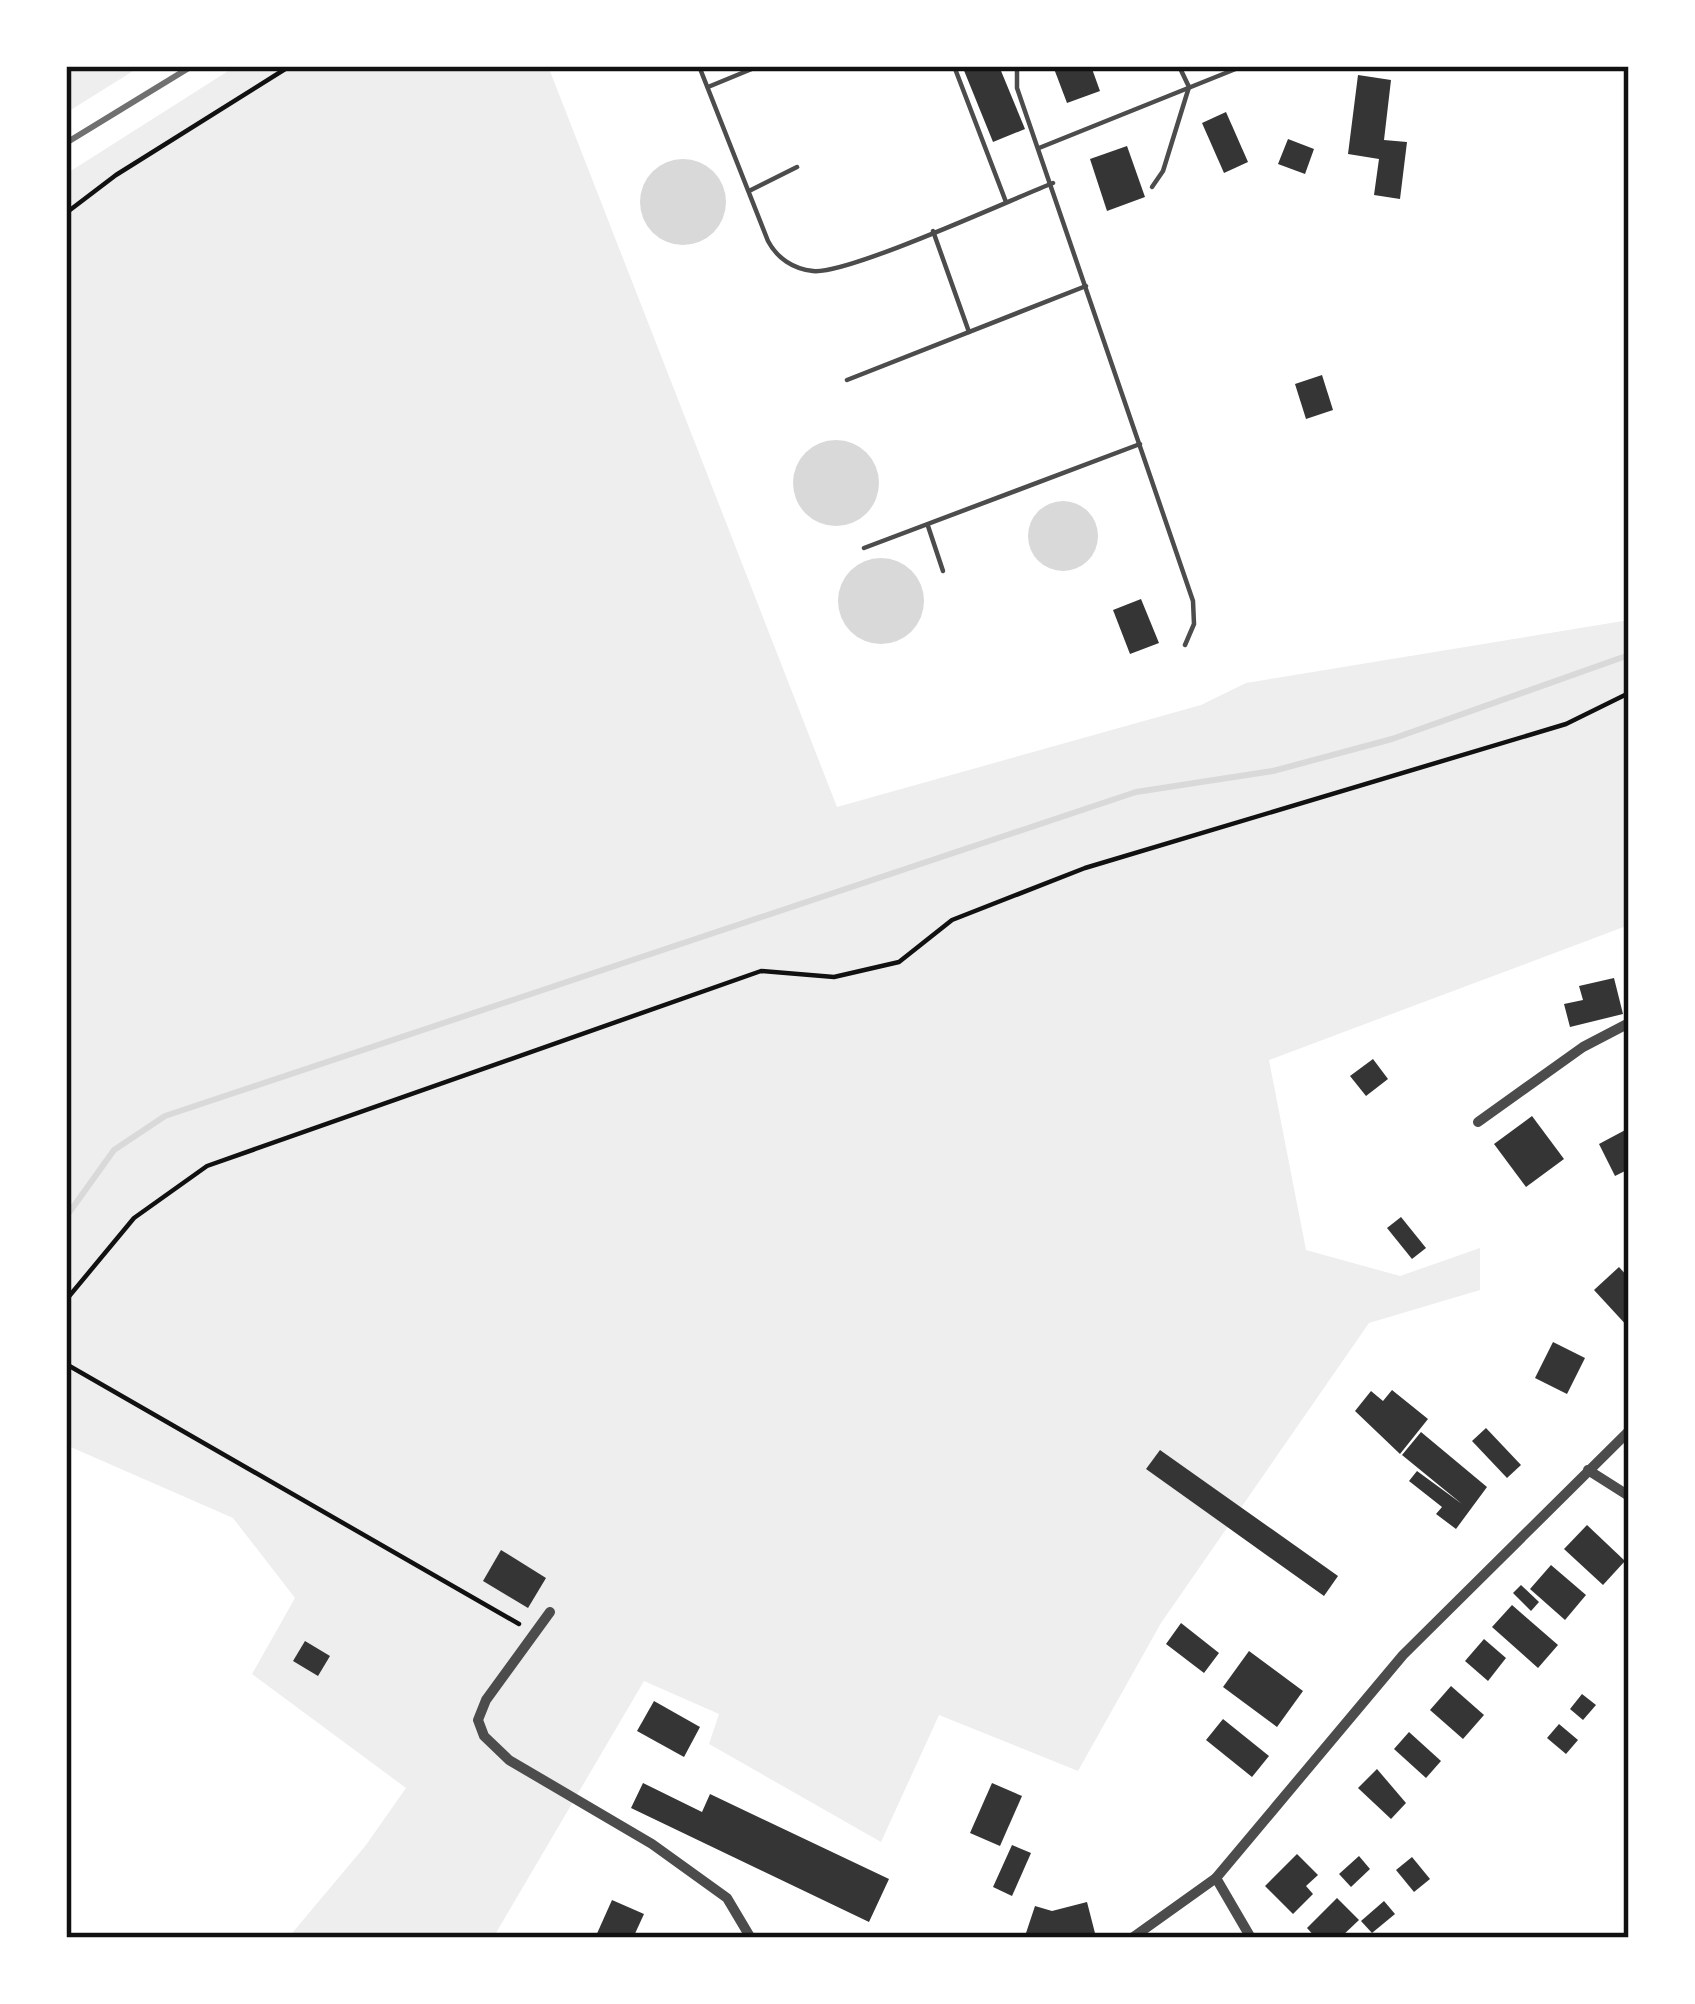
<svg xmlns="http://www.w3.org/2000/svg" width="1695" height="2004" font-family="'Varela Round',sans-serif">
	<rect width="100%" height="100%" fill="#fff"/>
	<!-- green -->
	<g fill="#eee">
		<path d="M66 66H141L66 113Z"/>
		<path d="M236 66H548L837 807 1201 705 1246 683 1629 620V925L1269 1060 1306 1250 1400 1276 1480 1248V1290L1369 1323 1161 1623 1078 1771 939 1715 881 1842 709 1744 719 1714 644 1681 493 1938H288L366 1845 406 1788 252 1674 295 1598 233 1518 66 1445V174Z"/>
	</g>
	<!-- water -->
	<g fill="#d9d9d9">
		<circle cx="683" cy="202" r="43"/>
		<circle cx="836" cy="483" r="43"/>
		<circle cx="1063" cy="536" r="35"/>
		<circle cx="881" cy="601" r="43"/>
	</g>
	<g fill="none" stroke-linecap="round" stroke-linejoin="round">
		<!-- stream -->
		<path stroke="#d9d9d9" stroke-width="6" d="M66 1217 114 1150 165 1116 1136 792 1273 771 1392 739 1629 655"/>
	</g>
	<!-- building -->
	<g fill="#353535">
		<path d="M999 66 1025 129 993 142 963 68Z"/>
		<path d="M1053 66H1091L1100 91 1067 103Z"/>
		<path d="M1358 75 1391 80 1384 140 1407 142 1400 199 1374 195 1379 159 1348 154Z"/>
		<path d="M1226 112 1248 162 1224 173 1202 123Z"/>
		<path d="M1288 139 1314 149 1305 174 1278 164Z"/>
		<path d="M1127 146 1145 197 1107 211 1090 159Z"/>
		<path d="M1322 375 1333 410 1306 419 1295 384Z"/>
		<path d="M1141 599 1159 643 1130 654 1113 610Z"/>
		<path d="M1614 978 1623 1014 1570 1027 1564 1004 1583 1000 1579 986Z"/>
		<path d="M1373 1059 1388 1079 1366 1096 1350 1076Z"/>
		<path d="M1532 1116 1564 1159 1526 1187 1494 1144Z"/>
		<path d="M1629 1128V1169L1615 1176 1599 1144Z"/>
		<path d="M1401 1217 1426 1248 1412 1259 1387 1228Z"/>
		<path d="M1619 1267 1629 1278V1328L1594 1290Z"/>
		<path d="M1553 1342 1585 1358 1567 1394 1535 1378Z"/>
		<path d="M1392 1390 1428 1419 1400 1454 1355 1411 1371 1391 1383 1401Z"/>
		<path d="M1486 1428 1521 1465 1507 1478 1472 1441Z"/>
		<path d="M1421 1432 1487 1487 1456 1529 1436 1514 1442 1507 1409 1481 1417 1471 1462 1504 1402 1455Z"/>
		<path d="M1160 1450 1338 1576 1324 1596 1146 1469Z"/>
		<path d="M1587 1525 1625 1561 1603 1585 1564 1549Z"/>
		<path d="M501 1550 546 1578 528 1608 483 1581Z"/>
		<path d="M1551 1565 1586 1595 1565 1620 1530 1589Z"/>
		<path d="M1521 1585 1539 1602 1531 1611 1513 1593Z"/>
		<path d="M1512 1605 1558 1645 1538 1668 1492 1627Z"/>
		<path d="M1181 1623 1219 1653 1204 1673 1166 1644Z"/>
		<path d="M1484 1639 1506 1658 1488 1681 1465 1661Z"/>
		<path d="M305 1641 330 1656 318 1676 293 1661Z"/>
		<path d="M1249 1651 1303 1691 1277 1727 1223 1687Z"/>
		<path d="M1451 1686 1484 1715 1463 1739 1430 1710Z"/>
		<path d="M1582 1694 1596 1705 1583 1720 1570 1709Z"/>
		<path d="M654 1701 700 1727 684 1757 637 1731Z"/>
		<path d="M1223 1719 1269 1756 1252 1777 1206 1740Z"/>
		<path d="M1559 1724 1578 1740 1566 1754 1547 1738Z"/>
		<path d="M1409 1732 1441 1761 1426 1778 1394 1749Z"/>
		<path d="M1377 1769 1406 1803 1391 1819 1358 1788Z"/>
		<path d="M643 1783 702 1812 710 1794 889 1879 869 1922 631 1808Z"/>
		<path d="M992 1783 1022 1796 1000 1846 970 1833Z"/>
		<path d="M1012 1845 1031 1853 1012 1896 993 1887Z"/>
		<path d="M1297 1854 1318 1875 1306 1886 1313 1894 1293 1914 1265 1886Z"/>
		<path d="M1359 1856 1370 1869 1351 1887 1339 1874Z"/>
		<path d="M1412 1857 1430 1879 1414 1892 1396 1870Z"/>
		<path d="M1337 1898 1359 1920 1340 1938H1316L1307 1928Z"/>
		<path d="M612 1900 644 1914 633 1938H595Z"/>
		<path d="M1384 1901 1395 1914 1372 1933 1361 1921Z"/>
		<path d="M1087 1902 1096 1937 1025 1936 1035 1906 1052 1911Z"/>
	</g>
	<g fill="none" stroke-linecap="round" stroke-linejoin="round">
		<!-- path -->
		<g stroke="#111" stroke-width="4.5">
			<path d="M66 213 116 175 290 66"/>
			<path d="M66 1300 134 1218 207 1166 761 971 834 977 899 962 952 920 1085 868 1566 724 1629 693"/>
			<path d="M66 1364 519 1624"/>
		</g>
		<!-- service -->
		<g stroke="#4c4c4c" stroke-width="4.5">
			<path d="M699 66 768 241C777 258 793 269 813 271 847 275 1010 200 1053 183"/>
			<path d="M954 66 1006 202"/>
			<path d="M1017 66V88L1193 601 1194 624 1185 645"/>
			<path d="M1629 81V93"/>
			<path d="M708 87 759 66"/>
			<path d="M1039 148 1243 66"/>
			<path d="M1152 187 1163 171 1189 87 1179 66"/>
			<path d="M749 191 797 167"/>
			<path d="M933 231 969 332"/>
			<path d="M847 380 1086 286"/>
			<path d="M928 526 943 571"/>
			<path d="M864 548 1140 444"/>
		</g>
		<!-- minor -->
		<g stroke="#4c4c4c" stroke-width="10">
			<path d="M1478 1122 1583 1047 1629 1023"/>
			<path d="M1588 1470 1629 1496"/>
			<path d="M550 1612 486 1700 478 1720 484 1736 509 1760 652 1844 727 1898 749 1935"/>
			<path d="M1216 1878 1251 1938"/>
			<path d="M736 1938H761"/>
			<path d="M1132 1938 1216 1878 1403 1655 1629 1431"/>
		</g>
		<!-- rail -->
		<path stroke="#707070" stroke-width="6" d="M66 143 192 66"/>
	</g>
	<!-- border -->
	<rect width="1695" height="2004" fill="none" stroke="#ffffff" stroke-width="138"/>
	<rect x="69" y="69" width="1557" height="1866" fill="none" stroke="#111" stroke-width="4.5"/>
</svg>
